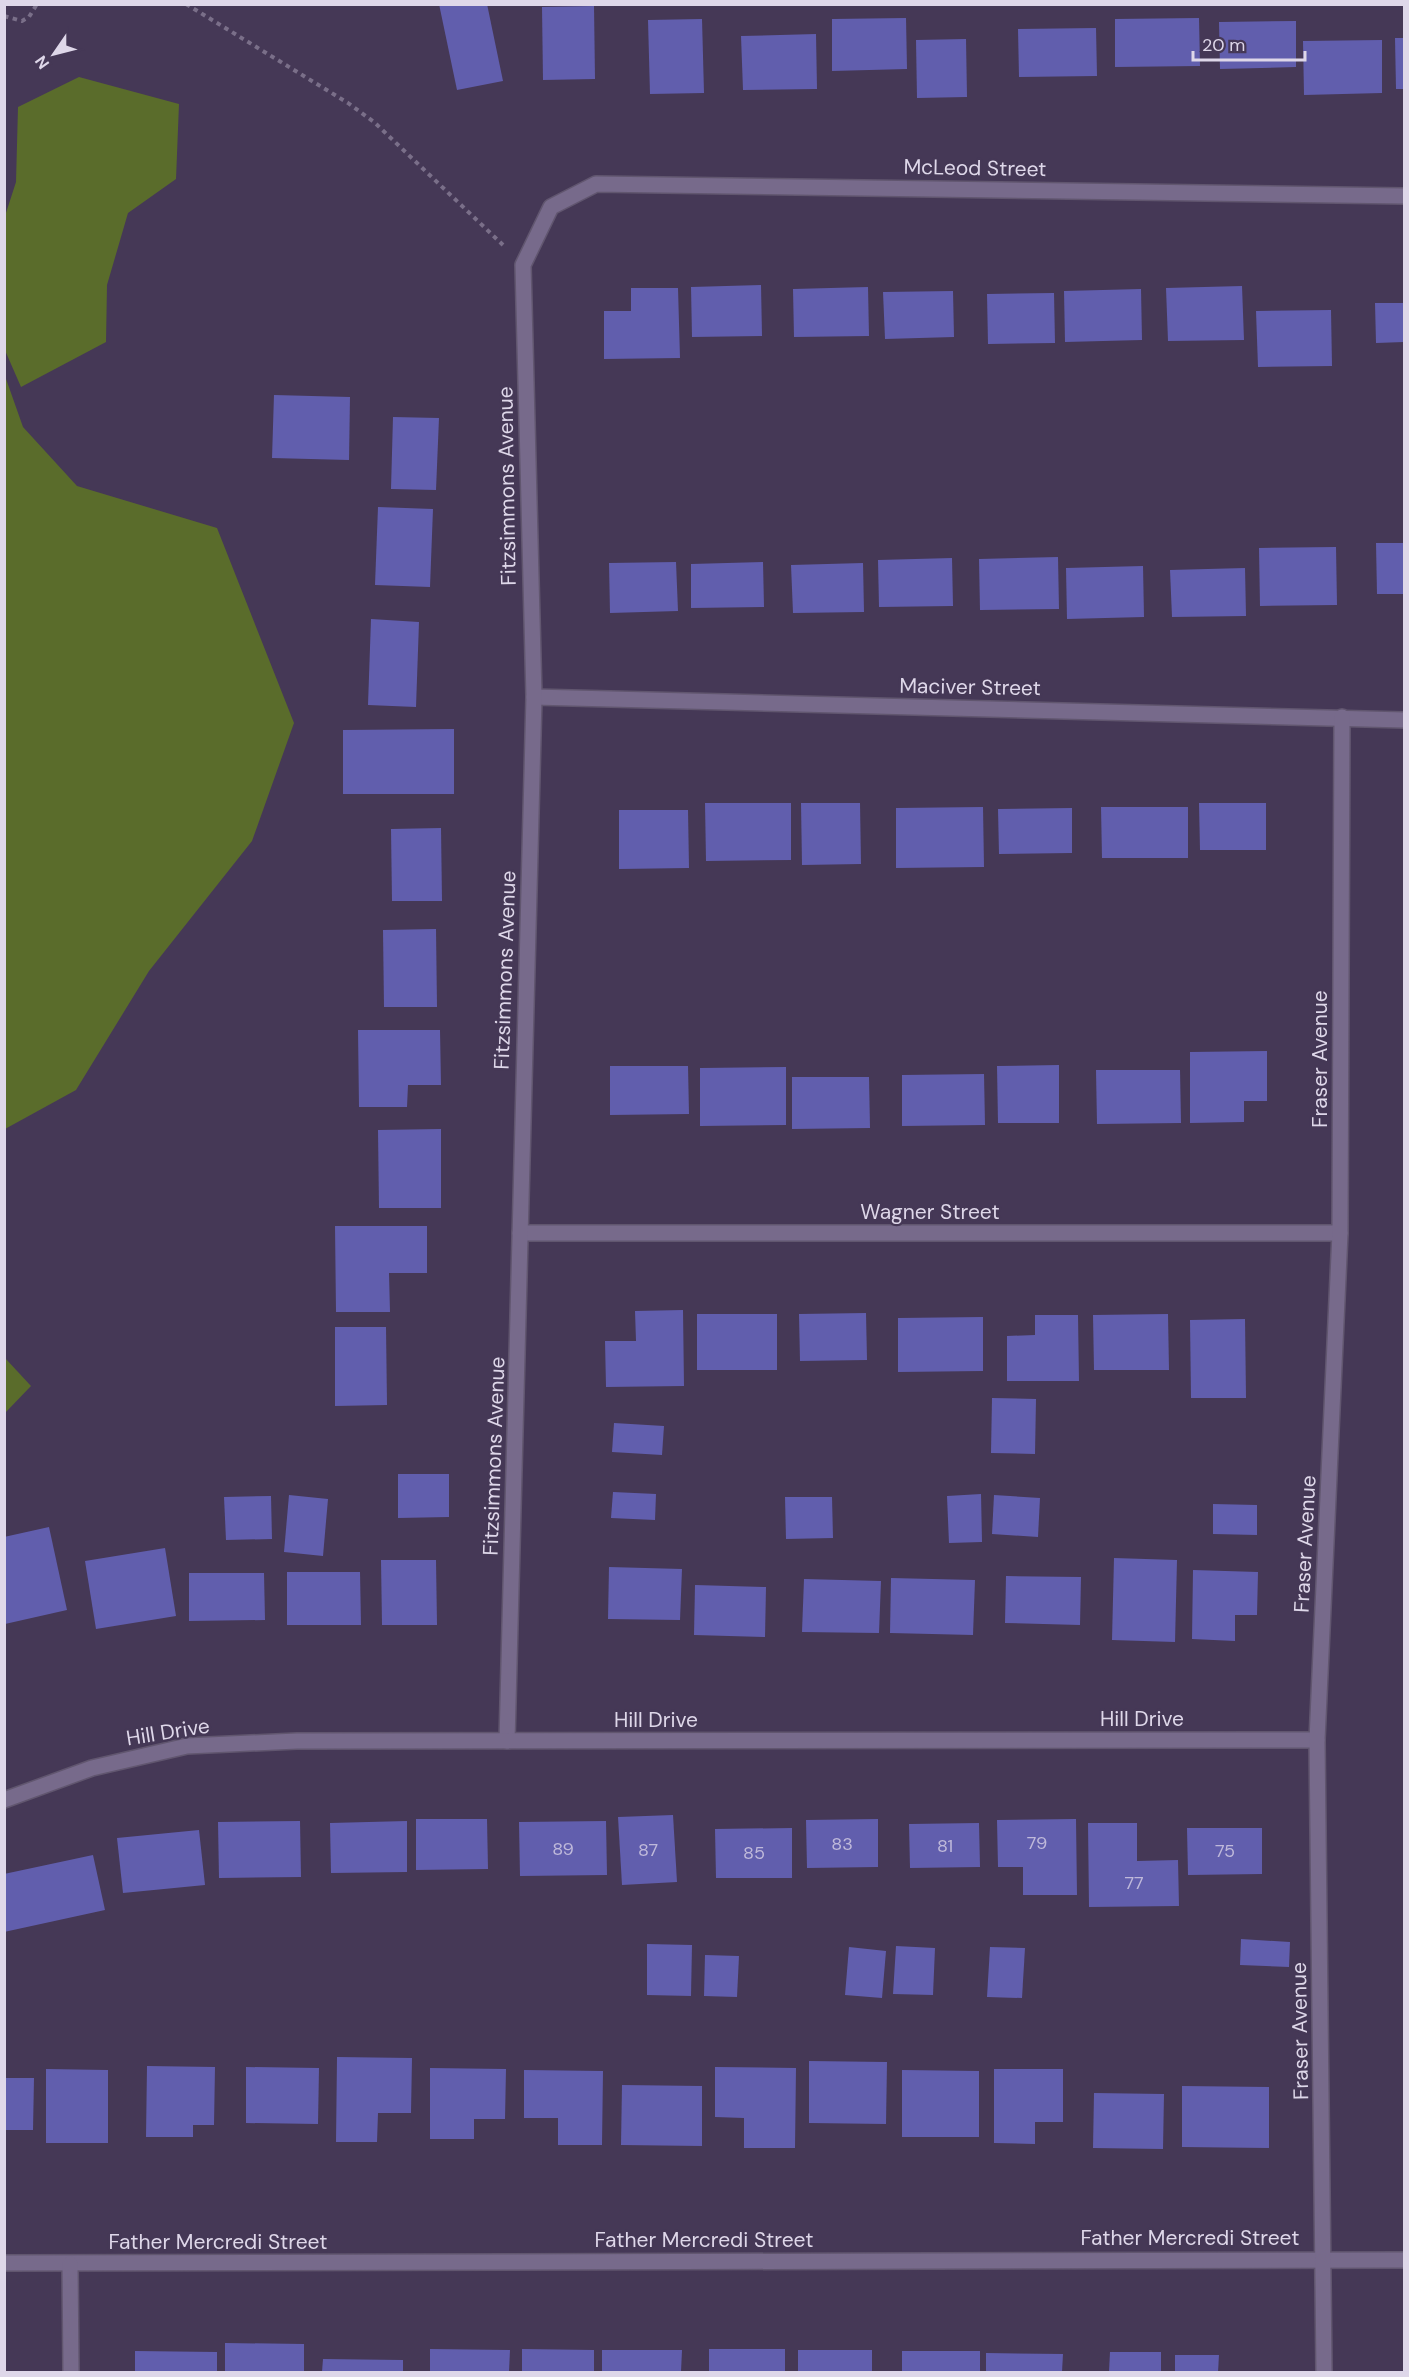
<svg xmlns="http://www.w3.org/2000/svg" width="1409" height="2377" font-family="'DM Sans',sans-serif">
	<rect width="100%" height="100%" fill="#453856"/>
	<!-- green -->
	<g fill="#5a6c2b">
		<path d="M79 77 179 104 176 179 128 213 107 285 106 342 21 387 4 348 5 216 16 182 18 107Z"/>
		<path d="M5 376 23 427 77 486 217 528 294 723 252 841 149 971 76 1090 5 1129Z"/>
		<path d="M5 1358 31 1386 5 1413Z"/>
	</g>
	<!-- building -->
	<g fill="#615ead">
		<path d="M439 4H487L503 81 457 90Z"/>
		<path d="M594 6 595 79 543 80 542 7Z"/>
		<path d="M906 18 907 69 832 71V19Z"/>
		<path d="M1199 18 1200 66 1115 67V19Z"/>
		<path d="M702 19 704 93 650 94 648 20Z"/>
		<path d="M1296 21V67L1220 69 1219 22Z"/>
		<path d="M1096 28 1097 76 1019 77 1018 29Z"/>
		<path d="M816 34 817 89 743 90 741 36Z"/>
		<path d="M1395 38H1404V89H1396Z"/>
		<path d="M966 39 967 97 917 98 916 40Z"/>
		<path d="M1382 40V93L1304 95 1303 41Z"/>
		<path d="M761 285 762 336 692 337 691 287Z"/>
		<path d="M1242 286 1244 340 1168 341 1166 288Z"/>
		<path d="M868 287 869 336 794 337 793 289Z"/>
		<path d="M631 288H678L680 358 604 359V311H631Z"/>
		<path d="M1141 289 1142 340 1065 342 1064 291Z"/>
		<path d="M953 291 954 337 885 339 883 292Z"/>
		<path d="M1054 293 1055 343 988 344 987 294Z"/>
		<path d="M1375 303H1404V342L1376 343Z"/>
		<path d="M1331 310 1332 366 1258 367 1256 311Z"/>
		<path d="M274 395 350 397 349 460 272 458Z"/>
		<path d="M393 417 439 418 436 490 391 489Z"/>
		<path d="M378 507 433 509 430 587 375 585Z"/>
		<path d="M1376 543H1404V594H1377Z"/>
		<path d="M1336 547 1337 605 1260 606 1259 548Z"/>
		<path d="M1058 557 1059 609 980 610 979 559Z"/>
		<path d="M952 558 953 606 879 607 878 560Z"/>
		<path d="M676 562 678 611 610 613 609 563Z"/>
		<path d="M763 562 764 607 691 608V564Z"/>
		<path d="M863 563 864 612 793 613 791 565Z"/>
		<path d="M1143 566 1144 617 1067 619 1066 568Z"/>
		<path d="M1245 568 1246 616 1172 617 1170 570Z"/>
		<path d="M371 619 419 622 416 707 368 705Z"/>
		<path d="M454 729V794H343V730Z"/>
		<path d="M705 803H791V860L706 861Z"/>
		<path d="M801 803H860L861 864 802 865Z"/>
		<path d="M1199 803H1266V850H1200Z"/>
		<path d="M983 807 984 867 896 868V808Z"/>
		<path d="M1101 807H1188V858H1102Z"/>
		<path d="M1072 808V853L999 854 998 809Z"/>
		<path d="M619 810H688L689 868 619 869Z"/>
		<path d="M441 828 442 901H392L391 829Z"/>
		<path d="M436 929 437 1007H384L383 930Z"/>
		<path d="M358 1030H440L441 1085H408L407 1107H359Z"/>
		<path d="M1267 1051V1101H1244V1122L1190 1123V1052Z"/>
		<path d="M1059 1065V1123H998L997 1066Z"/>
		<path d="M610 1066H688L689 1114 610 1115Z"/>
		<path d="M786 1067V1125L700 1126V1068Z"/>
		<path d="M1096 1070H1180L1181 1123 1097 1124Z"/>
		<path d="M984 1074 985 1125 902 1126V1075Z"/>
		<path d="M792 1077H869L870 1128 792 1129Z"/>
		<path d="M441 1129V1208H379L378 1130Z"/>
		<path d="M335 1226H427V1273H389L390 1312H336Z"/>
		<path d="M683 1310 684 1386 606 1387 605 1341H636L635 1311Z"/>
		<path d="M866 1313 867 1360 800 1361 799 1314Z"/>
		<rect x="697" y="1314" width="80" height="56"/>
		<path d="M1168 1314 1169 1370H1094L1093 1315Z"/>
		<path d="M1035 1315H1078L1079 1381H1007V1336L1035 1335Z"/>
		<path d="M983 1317V1371L898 1372V1318Z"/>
		<path d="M1245 1319 1246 1398H1191L1190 1320Z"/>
		<path d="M335 1327H386L387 1405 335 1406Z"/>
		<path d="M992 1398 1036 1399 1035 1454 991 1453Z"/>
		<path d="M614 1423 664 1426 662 1455 612 1452Z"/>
		<path d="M398 1474H449V1517L398 1518Z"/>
		<path d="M613 1492 656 1494 655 1520 611 1518Z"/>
		<path d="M981 1494 982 1542 949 1543 947 1496Z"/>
		<path d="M289 1495 328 1499 323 1556 284 1552Z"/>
		<path d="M994 1495 1040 1498 1038 1537 992 1534Z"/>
		<path d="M271 1496 272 1539 226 1540 224 1497Z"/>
		<path d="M785 1497H832L833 1538 786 1539Z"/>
		<path d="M1213 1504 1257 1505V1535L1213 1534Z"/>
		<path d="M49 1527 67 1610 5 1624 4 1537Z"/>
		<path d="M165 1548 176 1616 96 1629 85 1561Z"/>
		<path d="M1114 1558 1177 1560 1175 1642 1112 1640Z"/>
		<path d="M381 1560H436L437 1625H382Z"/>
		<path d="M609 1567 682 1569 680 1620 608 1619Z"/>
		<path d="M1193 1570 1258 1572 1257 1615H1235V1641L1192 1639Z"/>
		<path d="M287 1572H360L361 1625H287Z"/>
		<path d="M189 1573H264L265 1620 189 1621Z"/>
		<path d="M1006 1576 1081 1577 1080 1625 1005 1623Z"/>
		<path d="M891 1578 975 1580 973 1635 890 1633Z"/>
		<path d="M804 1579 881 1581 879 1633 802 1632Z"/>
		<path d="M695 1585 766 1587 765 1637 694 1635Z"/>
		<path d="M673 1815 677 1882 622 1885 618 1817Z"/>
		<path d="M416 1819H487L488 1869 416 1870Z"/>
		<path d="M878 1819V1867L807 1868 806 1820Z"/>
		<path d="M1076 1819 1077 1895H1023V1867H998L997 1820Z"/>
		<path d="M300 1821 301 1877 219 1878 218 1822Z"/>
		<path d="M407 1821V1872L331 1873 330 1823Z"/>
		<path d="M606 1821 607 1875 520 1876 519 1822Z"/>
		<path d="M979 1823 980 1867 910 1868 909 1824Z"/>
		<path d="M1088 1823H1137V1861L1178 1860 1179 1906 1089 1907Z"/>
		<path d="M792 1828V1878H716L715 1829Z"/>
		<path d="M1187 1828H1262V1874L1188 1875Z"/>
		<path d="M199 1830 205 1885 123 1893 117 1838Z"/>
		<path d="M93 1855 105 1910 4 1932V1874Z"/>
		<path d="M1241 1939 1290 1942 1289 1967 1240 1965Z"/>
		<path d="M647 1944 692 1945 691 1996 647 1995Z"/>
		<path d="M896 1946 935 1948 933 1995 893 1994Z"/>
		<path d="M849 1947 886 1951 882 1998 845 1995Z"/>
		<path d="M990 1947 1025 1948 1022 1998 987 1997Z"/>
		<path d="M705 1955 739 1956 737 1997 704 1996Z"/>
		<path d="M337 2057 412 2058 411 2113H378L377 2142H336Z"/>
		<path d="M809 2061 887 2062 886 2124 809 2123Z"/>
		<path d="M147 2066 215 2067 214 2125H193V2137H146Z"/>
		<path d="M246 2067 319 2068 318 2124 246 2123Z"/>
		<path d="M715 2067 796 2068 795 2148H744V2118L715 2117Z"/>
		<path d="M430 2068 506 2069 505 2119H474V2139H430Z"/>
		<path d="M46 2069 108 2070V2143H46Z"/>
		<path d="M994 2069H1063V2122H1035V2144L994 2143Z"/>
		<path d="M524 2070 603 2071 602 2145H558V2118H524Z"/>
		<path d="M902 2070 979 2071V2137H902Z"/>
		<path d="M4 2078H34L33 2130H4Z"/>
		<path d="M622 2085 702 2086V2146L621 2145Z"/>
		<path d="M1182 2086 1269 2087V2148L1182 2147Z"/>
		<path d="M1094 2093 1164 2094 1163 2149 1093 2148Z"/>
		<path d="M225 2343 304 2344V2372H225Z"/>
		<path d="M430 2349 510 2350 509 2372H430Z"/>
		<path d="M522 2349 594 2350V2372H522Z"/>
		<rect x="709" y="2349" width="76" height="23"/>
		<path d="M602 2350H682L681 2372H602Z"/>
		<rect x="798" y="2350" width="74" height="22"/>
		<path d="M135 2351 217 2352V2372H135Z"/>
		<rect x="902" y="2351" width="78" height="21"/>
		<path d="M1110 2352H1161V2372H1109Z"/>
		<path d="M986 2353 1063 2354 1062 2372H986Z"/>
		<path d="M1175 2355H1219L1218 2372H1175Z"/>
		<path d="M323 2359 403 2360V2372H322Z"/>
	</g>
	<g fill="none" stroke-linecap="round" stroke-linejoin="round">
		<defs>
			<g id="minor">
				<path d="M534 697 1404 720"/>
				<path d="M520 1233H1340"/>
				<path d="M507 1741 534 697 523 265 551 207 596 184 1404 196"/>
				<path d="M4 1800 92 1768 187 1746 297 1741 1317 1740"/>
				<path d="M4 2263 1404 2260"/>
				<path d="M70 2264 71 2372"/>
				<path d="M1324 2372 1317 1740 1340 1233 1342 717"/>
			</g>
		</defs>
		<!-- minor casing -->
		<use href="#minor" stroke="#61566f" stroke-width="18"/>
		<!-- path -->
		<g stroke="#7a6f89" stroke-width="4" stroke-dasharray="4.5 4.5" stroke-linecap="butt">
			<path d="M186 4 348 103 374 122 503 245"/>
			<path d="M4 16 22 21 29 17 37 4"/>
		</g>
		<!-- minor -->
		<use href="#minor" stroke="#776a8b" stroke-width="15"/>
	</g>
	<g text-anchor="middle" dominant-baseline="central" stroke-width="4.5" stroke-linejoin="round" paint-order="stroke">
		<!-- number labels -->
		<g font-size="18" fill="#bfb9da">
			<text x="1037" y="1843">79</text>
			<text x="842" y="1844">83</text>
			<text x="945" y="1846">81</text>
			<text x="563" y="1849">89</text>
			<text x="648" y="1850">87</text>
			<text x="1225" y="1851">75</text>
			<text x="754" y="1853">85</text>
			<text x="1134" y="1883">77</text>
		</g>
		<!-- street labels -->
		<g font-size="21" fill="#ded7e9" stroke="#453856">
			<text transform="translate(975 168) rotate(1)">McLeod Street</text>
			<text transform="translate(507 486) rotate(-91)">Fitzsimmons Avenue</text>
			<text transform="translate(970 687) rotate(1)">Maciver Street</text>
			<text transform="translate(505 970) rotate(-88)">Fitzsimmons Avenue</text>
			<text transform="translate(1320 1059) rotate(-90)">Fraser Avenue</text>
			<text x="930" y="1212">Wagner Street</text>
			<text transform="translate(494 1456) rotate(-88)">Fitzsimmons Avenue</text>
			<text transform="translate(1305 1544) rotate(-87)">Fraser Avenue</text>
			<text x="1142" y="1719">Hill Drive</text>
			<text x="656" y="1720">Hill Drive</text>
			<text transform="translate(168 1732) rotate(-9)">Hill Drive</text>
			<text transform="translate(1300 2031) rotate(-91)">Fraser Avenue</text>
			<text x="1190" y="2238">Father Mercredi Street</text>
			<text x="704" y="2240">Father Mercredi Street</text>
			<text x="218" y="2242">Father Mercredi Street</text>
		</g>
	</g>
	<!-- border -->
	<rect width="1409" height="2377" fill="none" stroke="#ded7e9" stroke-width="12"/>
	<!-- north arrow -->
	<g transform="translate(54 54) rotate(235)" stroke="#453856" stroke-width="4.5" paint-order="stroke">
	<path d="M0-4.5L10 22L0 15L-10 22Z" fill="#ded7e9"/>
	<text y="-9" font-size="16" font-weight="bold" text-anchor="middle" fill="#ded7e9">N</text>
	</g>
	<!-- scale -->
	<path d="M1193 51v9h112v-9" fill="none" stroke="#ded7e9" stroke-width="3"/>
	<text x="1202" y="51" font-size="18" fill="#ded7e9" stroke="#453856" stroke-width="4.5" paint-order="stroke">20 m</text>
</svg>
